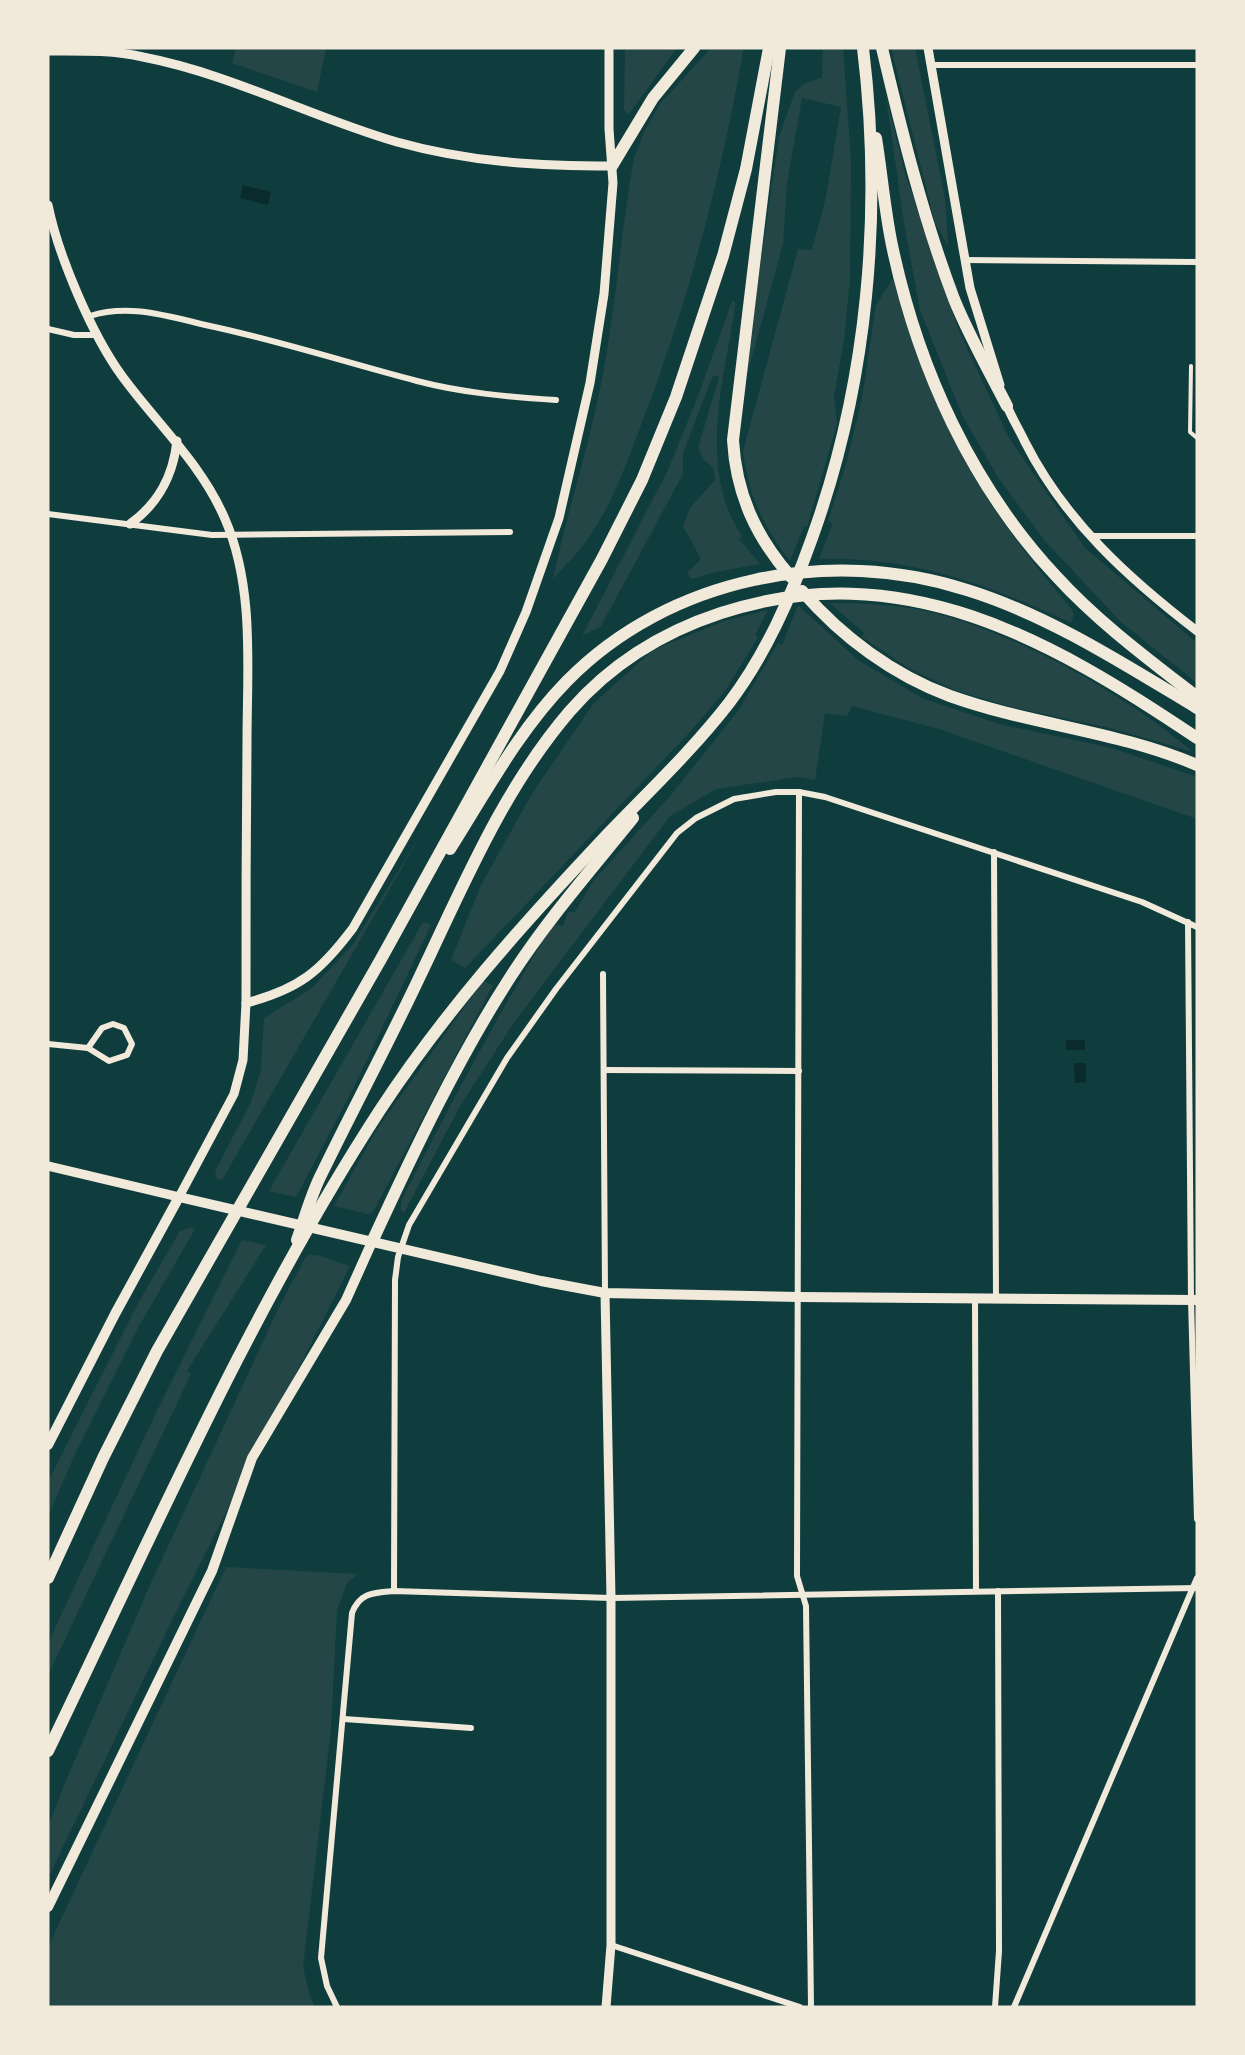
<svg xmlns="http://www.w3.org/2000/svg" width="1245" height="2055" font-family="'Source Serif 4',serif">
	<rect width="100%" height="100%" fill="#0f3d3e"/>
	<!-- green -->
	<g fill="#244646">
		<path d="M236 48H326L317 92 232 63Z"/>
		<path d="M625 48H677L628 115 624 110Z"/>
		<path d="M711 48H744C721 175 690 297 644 417 629 456 615 499 591 534 581 550 566 564 553 579 567 512 589 447 602 379 616 306 621 231 634 158L644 132 660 104Z"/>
		<path d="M823 48H843L851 162 850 279 844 340 834 396 837 424 807 527 804 526 790 561C763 527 748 494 743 451L798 249 812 250 826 197 841 107 802 98 787 183 783 244 741 397 779 137 795 92 804 84 822 77Z"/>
		<path d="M891 48H915L945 198 948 245 935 223Z"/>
		<path d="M886 96 905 173 959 331 1009 438 1085 548 1197 643V683L1121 622 1045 541 999 479 963 417 920 310 904 223Z"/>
		<path d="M895 275C909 319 921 363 938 405 968 480 1018 546 1070 607L1074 614 1071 623C990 585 910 556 819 559L833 523 828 521 847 461 862 398 876 305Z"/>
		<path d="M732 301 735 302V307C724 380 697 470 742 536L739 539 760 564 711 573 691 579 687 573 701 559 683 526 690 508 715 480 713 467 704 460 698 448 719 377 713 375 683 453V474L601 626 582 636 668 470 698 396Z"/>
		<path d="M830 603C859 603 887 604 916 609 1007 627 1123 692 1193 752L1114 729 1011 707 952 689 907 667 862 637 864 633Z"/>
		<path d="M798 605 858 660 922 698 999 724 1112 748 1197 777V819L939 729 852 706 847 716 825 713 815 780 797 777 716 789 670 816 513 1024 460 1106 404 1213 401 1210V1201C449 1107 498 1014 553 924L563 926 568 912H575L593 881 670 796 738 711 778 643 782 645Z"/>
		<path d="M768 610 755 635 758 637 725 691 688 734 465 968 451 960 481 885 533 792 594 703 653 650 724 621Z"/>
		<path d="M423 831 222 1180 217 1179 215 1171 251 1102 261 1070 264 1018 312 988 353 944Z"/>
		<path d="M423 922 431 925 354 1087 296 1197 269 1191Z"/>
		<path d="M483 981 493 985 373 1212 368 1214 334 1206 377 1129Z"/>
		<path d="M189 1228 195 1229 138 1328 76 1452 48 1516V1482L136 1307 180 1231Z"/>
		<path d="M242 1240 266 1245 187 1371 191 1374 48 1675V1643L154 1417Z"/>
		<path d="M309 1255H317L350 1266 177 1610 48 1878V1826L63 1788 150 1585 281 1303 305 1258Z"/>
		<path d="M226 1567 357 1574 347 1583 337 1610 331 1729 303 1967 309 1993 315 2007H48V1947Z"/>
	</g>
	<!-- water -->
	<g fill="#0a2a2b">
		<path d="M243 185 271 192 268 205 240 198Z"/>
		<rect x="1066" y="1040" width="19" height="10"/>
		<path d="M1074 1063H1086V1082L1075 1083Z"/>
	</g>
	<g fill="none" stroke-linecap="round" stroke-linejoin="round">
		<!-- service -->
		<path stroke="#f1e9da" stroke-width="4" d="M1191 366 1190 432 1197 438"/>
		<!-- minor -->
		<g stroke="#f1e9da" stroke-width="6">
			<path d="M931 65H1197"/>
			<path d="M964 260 1197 262"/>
			<path d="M90 316C130 303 170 317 210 326 280 341 348 363 417 381 463 393 509 397 556 400"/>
			<path d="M48 329 74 335H98"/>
			<path d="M48 514 212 535 510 532"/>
			<path d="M1090 536H1197"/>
			<path d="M799 792 797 1576 806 1606 811 2007"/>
			<path d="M994 852 996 1299"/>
			<path d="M1188 922 1191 1300 1197 1519"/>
			<path d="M603 974 605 1293"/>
			<path d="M113 1024 124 1028 132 1044 127 1055 109 1061 88 1048 102 1028Z"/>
			<path d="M48 1044 88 1048"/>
			<path d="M604 1070 799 1071"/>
			<path d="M975 1299 976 1591"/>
			<path d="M394 1591 395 1280 398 1257 409 1225 507 1058 556 989 677 833 696 818 734 799 776 792H799L825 797 1142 902 1197 927"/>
			<path d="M344 1719 471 1728"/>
			<path d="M611 1945 800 2007"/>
			<path d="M337 2007 327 1986 321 1958 352 1613C360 1592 374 1593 394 1591L611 1598 1197 1588"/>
			<path d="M995 2007 999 1951 998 1591"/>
			<path d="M1014 2007 1197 1578"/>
		</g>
		<!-- tertiary -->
		<g stroke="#f1e9da" stroke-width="9">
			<path d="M928 48 970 288 1000 385"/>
			<path d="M48 51C80 51 112 50 143 57 231 74 311 117 397 142 468 162 538 166 612 166"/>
			<path d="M48 205C58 255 92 335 122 376 157 424 201 463 225 519 255 588 247 670 247 743 246 830 246 916 246 1003L243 1060 234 1094 179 1197 48 1166"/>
			<path d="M1005 401C1010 415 1019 429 1025 442 1065 521 1128 578 1197 631"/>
			<path d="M130 524C159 503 173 476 177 441"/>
			<path d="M246 1003C299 989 320 972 353 928L500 671 526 612 559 518 590 383 604 294 613 183 609 129V48"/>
			<path d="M605 1293 611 1598V1945L606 2007"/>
		</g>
		<!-- secondary -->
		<g stroke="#f1e9da" stroke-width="10">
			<path d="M48 1445 115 1314 179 1197 541 1281 605 1293 799 1297 1197 1300"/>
			<path d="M48 1907 212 1571 252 1458 346 1300 372 1242"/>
		</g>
		<!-- motorway -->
		<g stroke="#f1e9da" stroke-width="12">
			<path d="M780 48 733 440C736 494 756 537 791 577"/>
			<path d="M882 48C902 133 923 217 954 299 969 336 989 371 1007 406"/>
			<path d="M876 138C882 175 885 214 893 250 919 370 972 486 1056 576 1098 622 1148 659 1197 697"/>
			<path d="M612 166 653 98 694 48"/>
			<path d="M802 591C842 637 893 675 950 696 1031 725 1118 731 1197 765"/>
			<path d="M450 849C486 792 519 730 567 681 669 577 830 546 967 590 1048 615 1124 664 1197 708"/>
			<path d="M297 1240C305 1218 311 1194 322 1173 354 1107 389 1042 420 976 464 884 503 789 570 711 610 665 663 632 721 613 902 554 1050 639 1197 738"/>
			<path d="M372 1242C413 1153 458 1058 511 976 547 920 591 870 633 818"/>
			<path d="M48 1578 103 1458 157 1351 381 959 602 559 642 480 676 397 723 256 746 169 769 48"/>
			<path d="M48 1751C152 1536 250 1310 380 1110 445 1011 522 925 603 839 645 795 691 752 729 703 766 654 791 597 812 538 868 383 883 212 863 48"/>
		</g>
	</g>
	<!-- border -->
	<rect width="1245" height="2055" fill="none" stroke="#f1e9da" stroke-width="99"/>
</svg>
